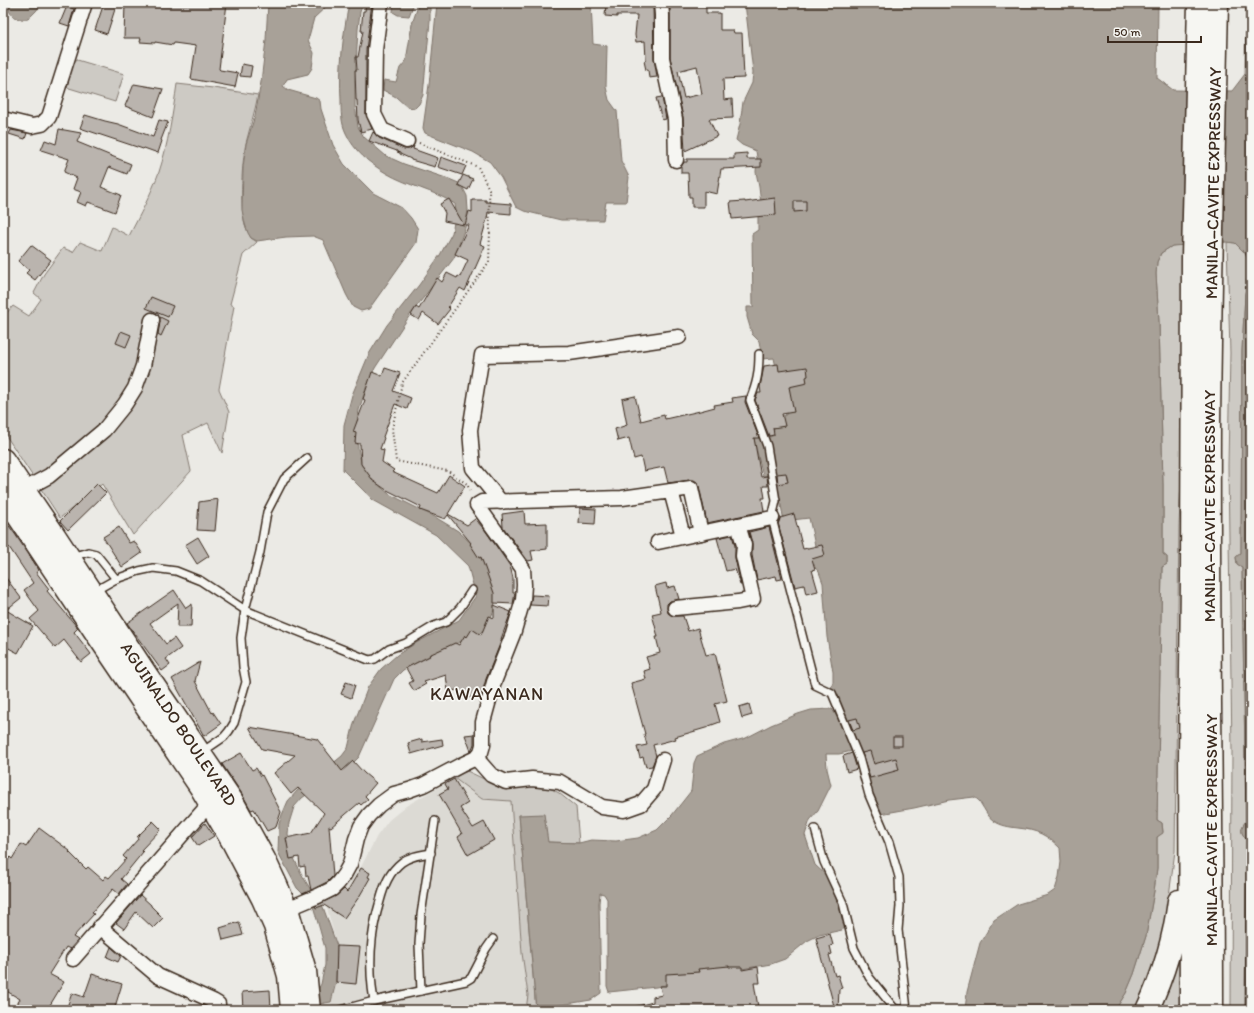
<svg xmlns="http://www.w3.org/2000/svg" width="1254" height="1013" font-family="Itim,sans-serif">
	<rect width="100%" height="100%" fill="#ebeae5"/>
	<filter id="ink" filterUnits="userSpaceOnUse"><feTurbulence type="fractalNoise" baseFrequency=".025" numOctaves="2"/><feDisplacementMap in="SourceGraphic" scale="8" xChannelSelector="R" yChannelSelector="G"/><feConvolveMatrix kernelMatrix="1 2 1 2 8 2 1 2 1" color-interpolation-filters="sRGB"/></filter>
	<g filter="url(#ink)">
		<!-- built -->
		<path fill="#dcdad4" d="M454 778 482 799 511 801 522 953 528 995 526 1010H332L331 1002 336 982 337 946 327 908 361 867 377 836 389 820 406 806Z"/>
		<!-- green -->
		<g fill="#cdcac4" stroke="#847a71">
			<path d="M74 59 124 74 115 102 66 87Z"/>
			<path d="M177 84 213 88 258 95C255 111 250 127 246 143 242 162 239 205 245 224 246 229 249 233 251 238L257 242 243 255 230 304 234 306 219 389 229 412 222 453 208 423 183 435 191 471 133 535 102 484 60 518 3 431V317L13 306 29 316 41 299 34 293 44 274 63 248 73 252 80 242 102 251 112 227 129 236C140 215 151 194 159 172 168 145 173 112 177 84Z"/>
			<path d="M1227 242 1235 243 1245 253 1248 259 1249 269 1245 294 1242 351 1241 553 1236 557 1237 564 1242 567 1246 821C1240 829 1240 832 1247 840L1245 1010H1231L1232 751 1228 466 1230 353Z"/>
			<path d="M1184 244 1182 454 1179 526 1175 851 1164 933 1145 991 1135 1010H1115L1126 993 1134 974 1146 936 1154 891 1157 868V837L1163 832 1162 823 1157 820 1162 567 1167 564V557L1163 554V485L1159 322 1156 274 1157 262 1161 253 1172 246Z"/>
			<path d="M467 771 501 787 542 784 559 793 576 807 579 843 548 842 519 815 536 1010H526L528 995 522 953 511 801 482 799 454 778Z"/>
			<path d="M1181 937V1010H1155Z"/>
		</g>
		<!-- water -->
		<g fill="#a8a198" stroke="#7c7167">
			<path d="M6 3H42L36 11 28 19C14 20 11 17 6 3Z"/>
			<path d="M268 3H330L314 18 308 40 314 53 312 68 308 74 287 79 283 86 288 90 316 98 320 101 321 109 333 145 344 164 373 193 402 208 411 218 418 229 416 243 369 309 361 311 353 307 346 294 323 240 313 236 286 237 257 241 251 238 248 233 245 224 242 210 243 167 246 144 255 116 261 82 266 40Z"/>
			<path d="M349 3H363L360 12 358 29 355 81V106L358 127 364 137 386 156 404 164 449 179 461 184 467 196 468 210 465 228 454 258 410 315 375 368 366 388 359 410 356 429 358 448 362 466 373 480 389 494 435 517 458 531 474 546 484 564 496 595 494 610 487 626 478 635 447 647 425 658 403 670 394 679 359 757 348 768 323 783 302 798 294 807 289 823 288 834 292 854 301 873 313 894 323 907 337 946 336 982 331 1002 319 1004 317 992 321 984 325 965V948L314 909 306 897 297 888 278 852 279 824 282 815 288 801 298 790 331 765 342 756 348 748 354 723 368 687 381 669 397 655 416 643 459 620 476 596 468 566 436 535 373 500 343 470 344 425 352 395 369 354 387 325 419 285 440 255 452 233 456 212 455 204C433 190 408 186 386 173 369 163 354 151 346 133 341 123 341 111 341 100 339 67 343 35 349 3Z"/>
			<path d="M394 3H414L409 16 398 15 393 12Z"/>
			<path d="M437 3H591L593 44 607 46 606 87 609 100 617 111 621 161 629 177 626 202H606L603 220H561L524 211 516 207 501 177 490 162 473 152 425 133 423 128 429 85Z"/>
			<path d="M745 3H1158L1157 78 1173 90 1232 91 1245 74 1246 3H1251V1010H1245L1247 840C1240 832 1240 829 1246 821L1242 567 1237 564 1236 557 1241 553 1242 351 1245 294 1249 269 1248 259 1245 253 1235 243 1227 242 1172 246 1161 253 1157 262 1156 274 1159 322 1163 485V554L1167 557V564L1162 567 1157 820 1162 823 1163 833 1157 837V868L1154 891 1146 936 1134 974 1126 993 1115 1010H965L967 992 980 943 994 920 1018 904 1048 895 1055 890 1059 877 1061 862 1060 848C1047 835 1037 830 1018 828 1010 827 1001 826 994 821 988 817 985 810 981 804 980 801 977 799 974 797L949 800 914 808 880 814 831 690V686L833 682V672L827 637 823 583 819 572 810 562 816 550 809 518 784 521 775 474 763 476 753 436 768 433 770 437 774 435 773 419 786 415 774 358 762 359 759 341 752 334 747 317V307H753L752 234 758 230V212H762L759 187 756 172 757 157 756 151 742 145 736 140 740 124 743 102 752 83 753 72Z"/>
			<path d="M422 4H427L430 6V21L423 95 419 104 415 108 407 107 396 97 383 90 384 80 396 82 400 68 406 61 412 24 418 6Z"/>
			<path d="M832 709 839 720 852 751 839 754H826L827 769 831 785 818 811 810 820 805 835 815 865 828 877 846 927 842 930 819 935 807 941 785 959 771 964 736 970 656 987 609 992 607 986V899L604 894 600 893 599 903 601 993 591 1000 536 1009 519 815 544 814 548 842 579 843 591 840 616 841 638 838 657 830 672 815 691 791 694 763 697 756 724 744 746 738 771 725 798 714 811 710Z"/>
		</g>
		<!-- building -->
		<g fill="#bab4ae" stroke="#3b2a1e" fill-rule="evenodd">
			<path d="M104 3H117L107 34 95 30Z"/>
			<path d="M125 3H173L187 5V3H227L219 69 220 70 238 73 235 87 191 79 196 46 174 43 173 45 155 42V43L140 42 141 38H124Z"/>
			<path d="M366 3H372L366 50V114L372 129 361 132 358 120 357 100H356L355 70H357L356 57H358L363 31H361L363 11H365Z"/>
			<path d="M606 3H646L645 6 653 5 654 58 657 77 649 78 648 70H646L644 61 646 60 645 41 636 42 635 35 637 15H617V17L605 16Z"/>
			<path d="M677 3H706V13H720V30H733L734 33H742L744 78 723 79 724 100 732 99 733 118 709 119 717 136 685 151 683 117 670 57V4ZM697 66 702 94 684 98 678 71Z"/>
			<path d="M67 6 74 9 69 26 60 23Z"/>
			<path d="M242 64 252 66 250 77 240 76Z"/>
			<path d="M134 84 163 89 153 117 125 106Z"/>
			<path d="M662 97 666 119 662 120 656 98Z"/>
			<path d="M85 115 105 121 118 124 153 137 159 120 168 122 161 140 162 141 158 153 144 148 143 149 80 128Z"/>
			<path d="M59 129 81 133 77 142 131 164 127 174 109 167 101 187 121 195 115 212 88 202 86 206 77 202 81 192 73 189 77 178 64 172 69 159 41 150 45 140 56 144Z"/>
			<path d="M11 130 27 133 25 139 9 134Z"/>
			<path d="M373 132 379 138 404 149H408L414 146 413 149 438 158 435 167 411 160V159L400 154V153L397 152V151L369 141Z"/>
			<path d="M747 153V159H761V167L721 169 717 194 704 191V207H692V197H689L688 173H681V167L684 162H687V159H734V154Z"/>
			<path d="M441 157 466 166 462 175 438 167Z"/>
			<path d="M463 175 473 179 468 190 458 185Z"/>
			<path d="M775 198 776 215 732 219 730 202 745 201V202Z"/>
			<path d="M449 199 464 225 444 221 445 213 440 204Z"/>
			<path d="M472 200H486V202L511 204V214L488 212 487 219 480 244 485 246 465 291 460 288 448 307 450 309 438 324 423 313 419 320 411 315 416 307 419 309 437 278 442 282 447 273 457 278 458 276 460 277 468 260 455 254 469 225H465L469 211 472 212Z"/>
			<path d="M794 201H806V211L794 212Z"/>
			<path d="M31 245 51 260 35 280 26 273 29 270 18 261Z"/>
			<path d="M151 297 173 306 168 317 146 308Z"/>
			<path d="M160 317 168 321 161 336 158 334 160 322Z"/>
			<path d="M121 331 131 335 126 347 116 343Z"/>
			<path d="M778 364 779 371 807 367 808 376 806 377 807 383 789 387 794 412 782 414 785 426 773 428 774 435 769 436 755 400 758 393H761L760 387 764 366Z"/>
			<path d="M385 368 400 373 393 391 411 398 407 409 395 404 383 437 384 438 380 449 384 450 382 462 394 470 392 472 438 493 449 475 465 486 448 514 467 525 475 519 485 530 510 566 513 578V593H515L513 604 494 603V593L481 557 479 558 470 544 471 543 448 515 445 519 420 510 421 507 385 489 372 480V479L361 464 360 444 355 443 356 433 353 432 365 400 363 399 372 372 382 376Z"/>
			<path d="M635 396 641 421 664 415 665 419 700 411 715 407 714 405 733 402 732 398 746 396 745 402 759 438H754L761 477 767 476 768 486H763L765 498H762L764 511 707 523 699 486 697 482 694 480H690L668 483 664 467 644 471 641 457 634 459 629 438 618 441 615 429 627 425 622 399Z"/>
			<path d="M786 473 788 482 778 484 777 474Z"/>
			<path d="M97 484 106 493 68 530 60 521Z"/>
			<path d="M218 499 215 531 197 530 199 502Z"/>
			<path d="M580 508 596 509 595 524 579 523Z"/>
			<path d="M524 511 525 524 547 523V549L531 551 533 560 528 561 503 527 502 514Z"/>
			<path d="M794 514 803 549 822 545 825 555 812 559 815 569 812 570 818 591 806 594 804 585 795 587 778 523 780 518Z"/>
			<path d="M3 518 15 534 39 570 36 572 49 589 47 591 78 628 74 632 91 654 81 662 64 640 55 648 30 619 39 611 24 590 33 583 9 547 3 552Z"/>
			<path d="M119 527 129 543 134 541 142 553 122 567 103 537Z"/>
			<path d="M769 527 782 579 777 580 776 576 757 580 752 555V543L749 532Z"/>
			<path d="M732 535 735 546V558L741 585H740L735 569 726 571 717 538Z"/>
			<path d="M198 537 209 556 197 564 185 545Z"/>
			<path d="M3 574 21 598 6 610 33 626 18 653 3 645Z"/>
			<path d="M666 583 667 588 675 586 679 599 670 601 667 604V608L668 613 672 616H683L688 631 698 628 706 655 715 653 727 701 715 704 720 722 709 726V727L675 737 676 739 653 745 656 756 652 766 646 767 643 757 640 758 637 747 647 745 644 734H645L631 683 646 679 644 671 650 669 646 657 660 653 656 637H658L652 614 661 612 655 586Z"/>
			<path d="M174 590 186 608 192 604 191 627H177L178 603 150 623 166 644 174 638 181 648 166 659 170 665 162 671 127 623Z"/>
			<path d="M532 595 549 596 548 606 530 605Z"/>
			<path d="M494 605 511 612 501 639H502L486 679 481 697 461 698 458 690 448 691 446 675 424 682 426 684 414 691 409 683 413 681 406 668 430 656 429 655 455 643 459 645 465 635 467 637 472 629 481 635 489 616 494 618Z"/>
			<path d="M200 662 195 681 212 713 213 712 221 724 204 736 172 679Z"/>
			<path d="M346 682 355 685 351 698 341 694Z"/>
			<path d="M749 704 752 715 742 718 739 707Z"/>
			<path d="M857 718 860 728 853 730 849 720Z"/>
			<path d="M249 727 317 739 342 771 353 761 364 773 376 783 365 796 368 799 361 805 359 803 331 827 329 826 333 876 327 882 311 890 308 876H306L305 866 300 867 299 857 290 859 286 838 311 833 324 813 298 788 291 794 274 773 295 755 262 749Z"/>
			<path d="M474 734V744L471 751 465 735Z"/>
			<rect x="893" y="737" width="9" height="9"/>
			<path d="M422 739V742L442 739 443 745 411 754 408 743Z"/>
			<path d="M870 751 874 764 896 758 899 770 870 778 862 753Z"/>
			<path d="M241 753 252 770 256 768 261 776 262 775 281 812 276 827 267 831 254 809 251 810 242 794 222 764Z"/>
			<path d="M852 753 857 769 847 772 843 756Z"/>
			<path d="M454 779 468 803 460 808 473 828 484 822 494 840 468 855 458 837 462 834 439 794 448 789 445 784Z"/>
			<path d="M153 821 161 829 141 850 143 852 121 879 127 884 119 894 113 889 92 913 94 914 73 937 78 940 70 949 66 947 49 974 64 982 47 1010H14L20 999 3 989V867L10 857 12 859 21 844 26 847 39 828 70 851 69 852 86 869 88 867 103 880 106 876 109 878 126 859 123 856 138 839 137 837Z"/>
			<path d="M205 823 214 836 198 846 192 837Z"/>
			<path d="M361 868 370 873 368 877 370 878 359 897 344 918 324 905 316 908 315 906 336 896 344 889 347 892Z"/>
			<path d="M140 895 151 905V906L163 918 153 928 136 912 124 929 116 923Z"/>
			<path d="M239 922 243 935 223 940 220 928Z"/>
			<path d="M830 934 833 945 830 946 832 954 829 955 835 976 838 975 842 988 839 989 838 1010H835L816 938Z"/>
			<path d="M337 946 360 947 356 984 336 982Z"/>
			<path d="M111 947 121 956 118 962 107 957Z"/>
			<path d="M729 966V967H742V970L758 967 760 983H754L758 1007 740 1010H634V1007L653 1002V997L662 995 660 986H666V974L699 972 698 969Z"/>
			<path d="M92 974 122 984 114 1010H66L72 993 84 997Z"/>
			<path d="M270 990 271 1009 243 1010 242 992Z"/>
		</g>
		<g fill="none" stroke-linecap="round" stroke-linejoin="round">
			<defs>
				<g id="service">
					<path d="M759 354C759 372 757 383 750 400L767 446 776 501 772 518 815 685 832 693 859 758 869 795 889 842 899 877 900 906 898 930 907 1010"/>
					<path d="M71 557 88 552 96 554 116 579"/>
					<path d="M93 592 116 579 139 571 153 568 176 571 201 581 245 610 369 660 375 659 389 649 406 643 434 626 446 622 460 608 472 590"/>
					<path d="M202 752 224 737 229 731 234 723 246 682 243 667 241 638 245 610 260 552 267 512 284 479 307 458"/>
					<path d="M815 829 824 862 843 903 854 948 869 977 894 1008 902 1010"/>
					<path d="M421 991 419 944 421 915 435 821"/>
					<path d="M374 1001C368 966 370 934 380 901 384 886 389 872 402 862 411 856 420 855 431 853"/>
					<path d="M341 1010 374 1001 466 981 471 978 486 949 493 939"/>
				</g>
				<g id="minor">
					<path d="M381 3 375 50 374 114 382 130 407 141"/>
					<path d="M661 3 662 15V58L675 119 676 160"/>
					<path d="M3 122 7 120 32 126 42 124 49 117 85 3"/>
					<path d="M23 490 49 476 104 430 125 404 135 388 143 366 152 320"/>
					<path d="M671 491 691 488 701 533"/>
					<path d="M501 502 473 468 470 430 482 355 569 353 679 337"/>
					<path d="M658 542 772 518"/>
					<path d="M675 608 738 602 753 599 743 556 744 545 738 525"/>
					<path d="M476 758 491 775 506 782 532 779 560 782 602 807 624 810 641 804 654 789 663 760"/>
					<path d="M287 909 318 896 332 889 338 883 344 875 350 864 356 839 361 826 369 815 379 805 394 794 409 790 423 785 461 765 476 758 481 752 483 745V722L494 682 513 634 523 600 524 585 523 569 477 505 482 502 622 498 671 491 683 536"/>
					<path d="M100 927 158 976 213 1001 218 1004V1010"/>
					<path d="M73 959 210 803"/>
				</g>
				<g id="trunk">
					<path d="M3 460 54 535 145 673 232 801 264 859 277 887 289 916 305 971 309 1010"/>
					<path d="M3 493 99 637 200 786 233 842 263 899 275 926 289 976 292 1010"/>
				</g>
				<g id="motorway">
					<path d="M1147 1010C1164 974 1174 941 1179 901"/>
					<path d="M1191 1010 1190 756 1192 580 1193 257 1199 3"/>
					<path d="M1212 1010C1212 816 1208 622 1209 428 1210 286 1214 145 1217 3"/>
				</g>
			</defs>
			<!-- service casing -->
			<use href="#service" stroke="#3b2a1e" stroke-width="10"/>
			<!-- minor casing -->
			<use href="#minor" stroke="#3b2a1e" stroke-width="17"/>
			<!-- trunk casing -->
			<use href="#trunk" stroke="#3b2a1e" stroke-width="25"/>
			<!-- motorway casing -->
			<use href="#motorway" stroke="#3b2a1e" stroke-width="25"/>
			<!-- path -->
			<path stroke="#3b2a1e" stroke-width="2" stroke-dasharray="1 3" stroke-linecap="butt" d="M419 143 478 167 489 189 490 230 489 262 402 383 392 429 396 461 448 471 467 484 471 493"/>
			<!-- service -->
			<use href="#service" stroke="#f6f6f2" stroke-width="7"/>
			<!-- minor -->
			<use href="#minor" stroke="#f6f6f2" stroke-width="14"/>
			<!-- trunk -->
			<use href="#trunk" stroke="#f6f6f2" stroke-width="22"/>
			<!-- motorway -->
			<use href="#motorway" stroke="#f6f6f2" stroke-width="22"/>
		</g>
	</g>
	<g text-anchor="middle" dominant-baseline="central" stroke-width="3.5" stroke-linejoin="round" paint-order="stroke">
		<!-- street labels -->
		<g font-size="17" fill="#3b2a1e" stroke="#f6f6f2">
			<text transform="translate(1213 183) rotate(-89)">MANILA–CAVITE EXPRESSWAY</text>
			<text transform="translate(1209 506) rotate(-90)">MANILA–CAVITE EXPRESSWAY</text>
			<text transform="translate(179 724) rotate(56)">AGUINALDO BOULEVARD</text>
			<text transform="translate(1211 830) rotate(-90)">MANILA–CAVITE EXPRESSWAY</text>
		</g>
		<!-- neighbourhood labels -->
		<g font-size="18" letter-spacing="1" fill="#3b2a1e" stroke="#f6f6f2">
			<text x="487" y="694">KAWAYANAN</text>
		</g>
	</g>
	<!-- margin -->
	<rect width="1254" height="1013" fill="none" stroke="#f6f6f2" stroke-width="16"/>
	<rect x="8" y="8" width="1238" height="997" fill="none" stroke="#3b2a1e" stroke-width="1.5" filter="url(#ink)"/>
	<!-- scale -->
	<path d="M1108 36v6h93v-6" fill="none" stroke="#3b2a1e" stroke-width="2"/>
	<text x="1114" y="36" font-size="12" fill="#3b2a1e" stroke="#f6f6f2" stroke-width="3" paint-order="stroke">50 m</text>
</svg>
